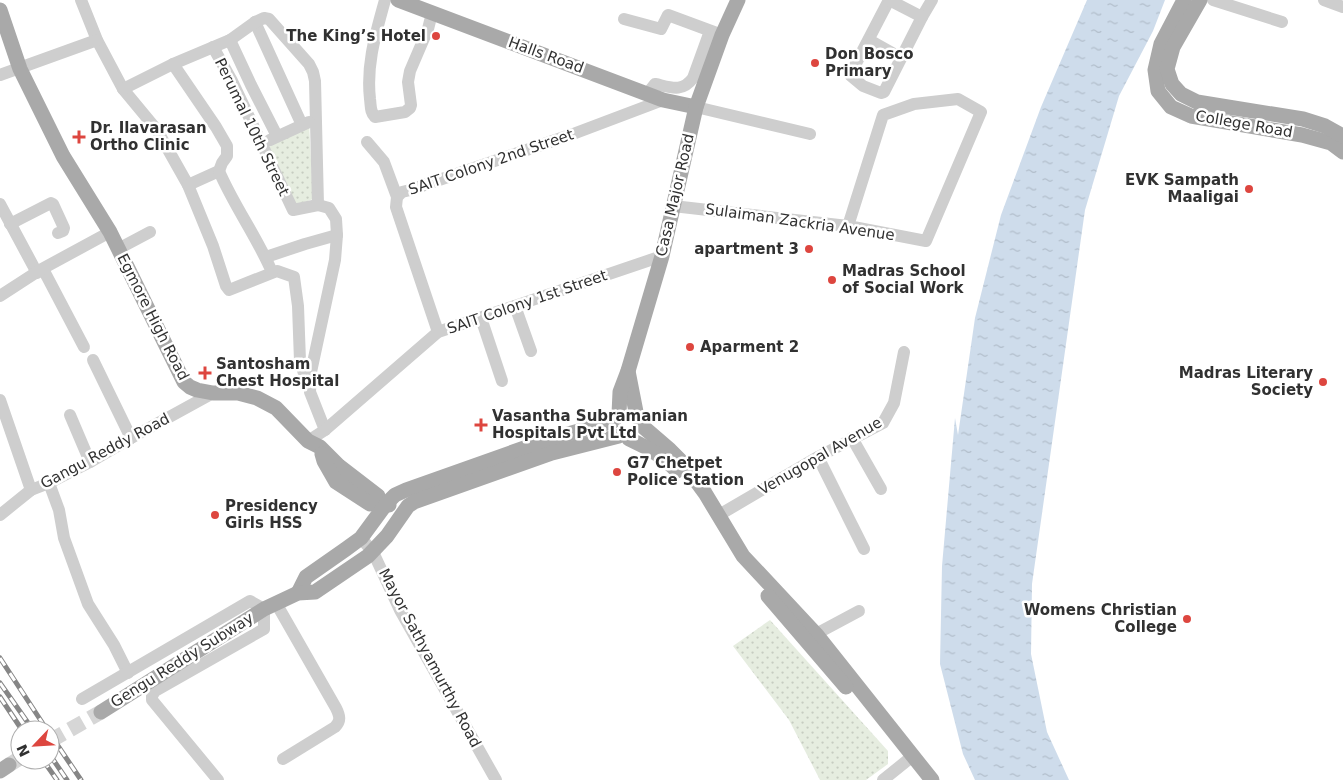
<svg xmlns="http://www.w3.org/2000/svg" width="1343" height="780" font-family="'DejaVu Sans',sans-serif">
	<defs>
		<pattern id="park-dots" width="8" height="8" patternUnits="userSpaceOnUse" patternTransform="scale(1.25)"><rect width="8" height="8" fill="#e6ede0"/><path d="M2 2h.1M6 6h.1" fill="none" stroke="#c6ccc1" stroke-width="1.8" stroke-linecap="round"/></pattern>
		<pattern id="water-ripples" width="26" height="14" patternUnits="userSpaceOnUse" patternTransform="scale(1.25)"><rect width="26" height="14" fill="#cedceb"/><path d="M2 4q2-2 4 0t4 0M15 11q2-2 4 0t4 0" fill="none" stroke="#b1bdca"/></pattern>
	</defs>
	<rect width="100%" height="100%" fill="#fff"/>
	<!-- park -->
	<g fill="url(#park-dots)">
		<path d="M309 122 313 199 292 207 263 144Z"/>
		<path d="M770 620 888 751V764L866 780H820L789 720 733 646Z"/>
	</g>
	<!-- water -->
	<path fill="url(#water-ripples)" d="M1087 0H1165L1153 31 1119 96 1085 210 1032 584 1031 654 1047 732 1069 780H975L963 754 940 664 942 566 955 418 958 435 975 318 1001 215 1041 107Z"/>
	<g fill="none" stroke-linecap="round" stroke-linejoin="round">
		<!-- major-tunnel -->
		<g stroke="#d6d6d6" stroke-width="15" stroke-dasharray="15 8" stroke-linecap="butt">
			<path d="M50 741 101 712"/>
			<path d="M9 765 20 758"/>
		</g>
		<!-- minor -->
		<g stroke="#cecece" stroke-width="12">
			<path d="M81 0 97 40 123 89 157 130 188 185 213 246 226 286 229 290 277 271 294 277 298 306 300 361 307 383"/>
			<path d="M385 0C376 33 366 64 370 99 371 106 370 112 375 117L405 112 410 108 411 105 408 82 410 71 428 29 432 13"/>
			<path d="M889 0 851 73V76L863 86 881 93 884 92 922 17 932 0"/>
			<path d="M889 0 922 17"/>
			<path d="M1213 0 1282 22"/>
			<path d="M1324 0 1343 7"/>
			<path d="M624 19 661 29 668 15 722 35"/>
			<path d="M255 22 302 125"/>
			<path d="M230 40 251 85 277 136"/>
			<path d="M869 40 901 58"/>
			<path d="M213 47 232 81 293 210 318 205"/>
			<path d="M173 64 216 127 227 146V156L222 163 219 171 188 185"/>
			<path d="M0 75 97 40"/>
			<path d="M123 89 173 64 230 40 255 22 264 18 269 19 309 64 313 72 315 81 318 205 329 208 336 219 337 235 335 260 311 372 310 392 325 430"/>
			<path d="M648 93 655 84C670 87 682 93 693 78L710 31"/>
			<path d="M696 107 810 134"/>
			<path d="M270 140 309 122"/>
			<path d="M367 142 384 162 397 197 396 207 399 216 438 332"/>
			<path d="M219 171C234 206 257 237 272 272"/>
			<path d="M397 197 402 192 410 190 573 134 663 100"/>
			<path d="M0 204 37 273"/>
			<path d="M673 206 848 226 926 241 981 112 958 99 914 104 883 115 848 226"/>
			<path d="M10 224 51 203 53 204 64 228 63 231 58 233"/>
			<path d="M118 249 150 232"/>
			<path d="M266 257 305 244 337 235"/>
			<path d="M43 269 84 347"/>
			<path d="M0 296 40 270 110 232"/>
			<path d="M515 306 531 351"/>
			<path d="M481 318 502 381"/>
			<path d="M93 360 131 438"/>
			<path d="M0 400 31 490"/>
			<path d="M70 415 90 462"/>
			<path d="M852 438 881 489"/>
			<path d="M308 441 325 430 438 332 662 256"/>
			<path d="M818 457 864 549"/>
			<path d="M49 483 59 510 64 538 88 604 114 645 128 673"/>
			<path d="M0 515 31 490 49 483 90 462 131 438 213 393"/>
			<path d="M719 515 818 457 883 423 894 403 904 352"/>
			<path d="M361 538 373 552 400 610 496 780"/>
			<path d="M276 603 336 708C340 716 341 721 335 727L283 759"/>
			<path d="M816 634 859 611"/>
			<path d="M82 699 250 601 264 609V629L155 691 152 696V700L218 780"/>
			<path d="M883 780 909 759"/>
		</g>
		<!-- major -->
		<g stroke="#a9a9a9" stroke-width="15">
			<path d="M398 0 663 100 696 107"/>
			<path d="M1184 0 1161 44 1155 70 1158 91 1171 107 1191 116 1302 135 1331 143 1343 152"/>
			<path d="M1200 0 1173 47 1167 69 1172 84 1181 94 1197 102 1303 119 1325 126 1343 136"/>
			<path d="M0 10 20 69 63 156 110 232 184 382 190 387 197 390 213 393H238L257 398 276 408 308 441 320 447 339 466 378 496 380 502"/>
			<path d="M628 371 637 417"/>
			<path d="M619 414 620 392 628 371 662 256 696 107 722 35 738 0"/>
			<path d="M641 425 670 450 683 463 705 493 743 556 816 634 932 780"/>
			<path d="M629 439C647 447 663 456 677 471"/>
			<path d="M322 454 324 461 336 482 370 504 380 502 389 505"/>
			<path d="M298 593 306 577 346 549 361 538 386 504 395 495 406 490 547 440 614 421"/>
			<path d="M768 596 846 687"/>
			<path d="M101 712 264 609 298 593 315 592 368 556 387 536 408 506 414 502 552 453 619 436"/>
			<path d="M0 771 9 765"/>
		</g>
		<defs>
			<g id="rail">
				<path d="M0 658 47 730"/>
				<path d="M0 683 33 730"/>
				<path d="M0 697 22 730"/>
				<path d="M50 734 81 780"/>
				<path d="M50 755 67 780"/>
				<path d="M43 760 57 780"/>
			</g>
		</defs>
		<!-- rail casing -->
		<use href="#rail" stroke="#868686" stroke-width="5"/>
		<!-- rail -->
		<use href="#rail" stroke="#fff" stroke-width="3" stroke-dasharray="9" stroke-linecap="butt"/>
	</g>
	<!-- markers -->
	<g fill="#dd463f" stroke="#fff" stroke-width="2">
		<circle cx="436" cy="36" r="5"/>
		<circle cx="815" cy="63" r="5"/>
		<path d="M76.5 129.5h5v5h5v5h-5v5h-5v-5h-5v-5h5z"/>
		<circle cx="1249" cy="189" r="5"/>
		<circle cx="809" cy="249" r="5"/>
		<circle cx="832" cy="280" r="5"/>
		<circle cx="690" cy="347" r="5"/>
		<path d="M202.5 365.5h5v5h5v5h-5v5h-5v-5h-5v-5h5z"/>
		<circle cx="1323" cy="382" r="5"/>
		<path d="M478.5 417.5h5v5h5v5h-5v5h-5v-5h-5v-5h5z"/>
		<circle cx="617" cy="472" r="5"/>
		<circle cx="215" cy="515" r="5"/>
		<circle cx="1187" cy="619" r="5"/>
	</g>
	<g text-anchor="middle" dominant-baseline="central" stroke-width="5" stroke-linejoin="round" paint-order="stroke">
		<!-- poi labels -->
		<g font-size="15" font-weight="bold" fill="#313131" stroke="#fff" text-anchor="start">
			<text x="426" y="36" text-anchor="end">The King’s Hotel</text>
			<text x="825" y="54">Don Bosco<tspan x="825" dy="17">Primary</tspan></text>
			<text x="90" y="128">Dr. Ilavarasan<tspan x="90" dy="17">Ortho Clinic</tspan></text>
			<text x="1239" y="180" text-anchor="end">EVK Sampath<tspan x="1239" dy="17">Maaligai</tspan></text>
			<text x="799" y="249" text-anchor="end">apartment 3</text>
			<text x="842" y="271">Madras School<tspan x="842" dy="17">of Social Work</tspan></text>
			<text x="700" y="347">Aparment 2</text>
			<text x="216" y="364">Santosham<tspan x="216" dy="17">Chest Hospital</tspan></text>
			<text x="1313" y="373" text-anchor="end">Madras Literary<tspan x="1313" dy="17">Society</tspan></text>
			<text x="492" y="416">Vasantha Subramanian<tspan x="492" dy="17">Hospitals Pvt Ltd</tspan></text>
			<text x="627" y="463">G7 Chetpet<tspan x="627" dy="17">Police Station</tspan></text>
			<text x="225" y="506">Presidency<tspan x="225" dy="17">Girls HSS</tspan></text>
			<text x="1177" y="610" text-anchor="end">Womens Christian<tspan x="1177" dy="17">College</tspan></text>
		</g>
		<!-- street labels -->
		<g font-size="15" fill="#313131" stroke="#fff">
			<text transform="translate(546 55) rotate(20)">Halls Road</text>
			<text transform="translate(1244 124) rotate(10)">College Road</text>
			<text transform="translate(252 127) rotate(64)">Perumal 10th Street</text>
			<text transform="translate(491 162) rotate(-19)">SAIT Colony 2nd Street</text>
			<text transform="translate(675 195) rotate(-77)">Casa Major Road</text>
			<text transform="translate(800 222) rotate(8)">Sulaiman Zackria Avenue</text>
			<text transform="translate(527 302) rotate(-19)">SAIT Colony 1st Street</text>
			<text transform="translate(153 317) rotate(63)">Egmore High Road</text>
			<text transform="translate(105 451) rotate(-28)">Gangu Reddy Road</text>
			<text transform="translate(820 456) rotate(-30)">Venugopal Avenue</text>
			<text transform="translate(430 658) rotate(62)">Mayor Sathyamurthy Road</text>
			<text transform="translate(182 660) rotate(-32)">Gengu Reddy Subway</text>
		</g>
	</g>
	<!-- north arrow -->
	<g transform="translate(35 745) rotate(245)"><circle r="24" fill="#ffffff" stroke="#adadad"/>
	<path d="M0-4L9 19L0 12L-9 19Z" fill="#dd463f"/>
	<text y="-8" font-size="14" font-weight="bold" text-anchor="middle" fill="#313131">N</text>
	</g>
</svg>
